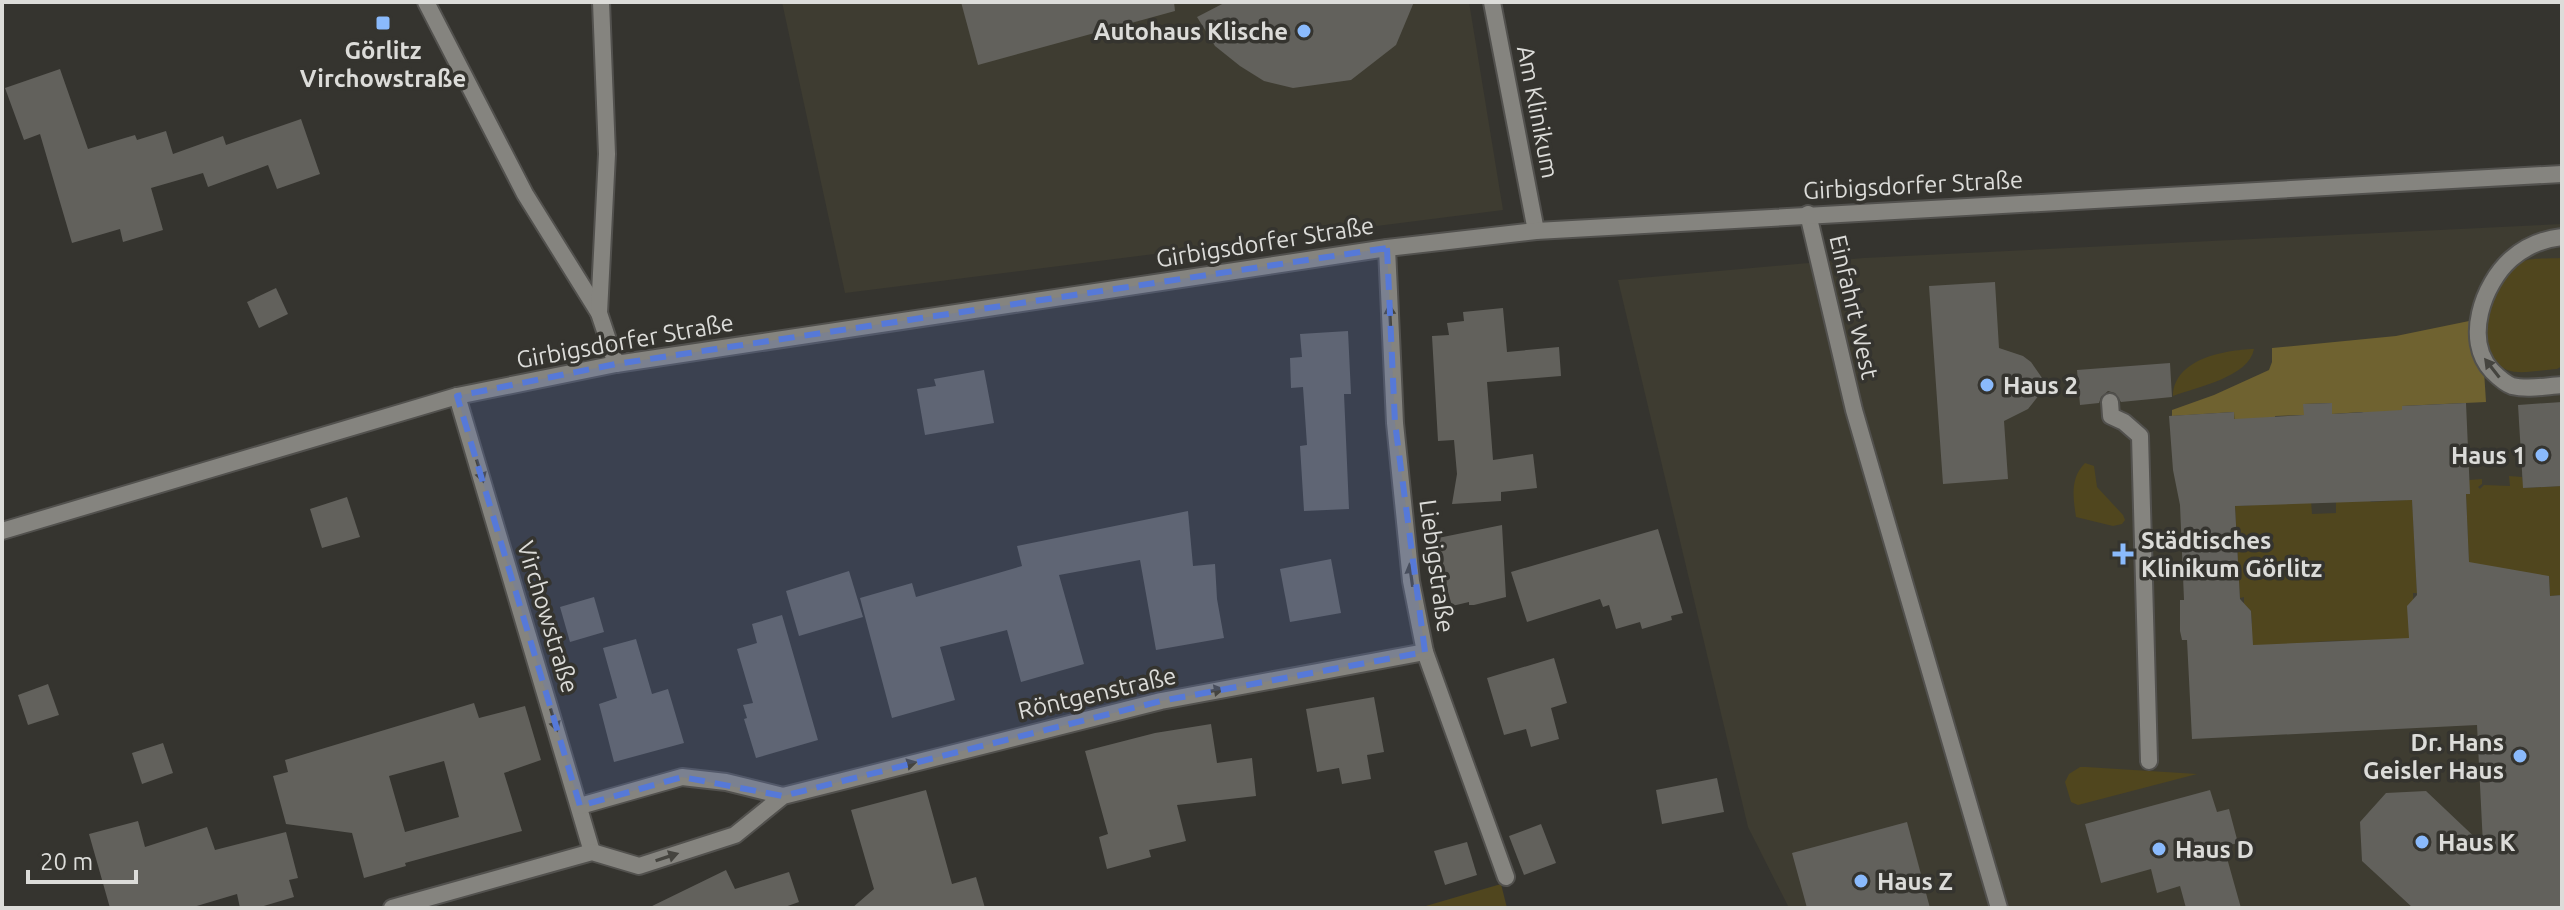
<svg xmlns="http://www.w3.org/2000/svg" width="2564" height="910" font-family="Ubuntu,sans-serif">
	<rect width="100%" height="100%" fill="#35342f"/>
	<!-- built -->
	<g fill="#3e3c31">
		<path d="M782 2H1469L1503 210 845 293Z"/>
		<path d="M2562 224V908H1789L1748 827 1618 280 1864 258Z"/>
	</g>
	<!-- green -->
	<g fill="#50461e">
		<path d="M2562 258V366L2557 369C2542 370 2520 375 2507 370 2469 354 2490 278 2519 263 2530 257 2549 259 2562 258Z"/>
		<path d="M2254 349C2249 377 2197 387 2173 396 2174 359 2224 350 2254 349Z"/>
		<path d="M2085 463 2094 466 2097 487 2123 515 2125 520 2122 524 2113 526 2076 517C2073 497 2070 478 2085 463Z"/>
		<path d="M2509 476 2522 477 2524 488 2562 486V595L2550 596 2549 576 2470 588 2466 494 2469 480 2482 479V484L2478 487 2480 489 2484 485 2510 486Z"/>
		<path d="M2412 496 2417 593H2413L2415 645C2358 637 2298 639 2243 654L2245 629 2252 623 2251 611 2244 604V597L2240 598 2235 503 2242 506 2311 500 2312 514 2336 513V500L2367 498 2371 502 2406 500Z"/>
		<path d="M2080 767H2086L2197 774 2078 805 2071 802 2065 782 2069 774Z"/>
		<path d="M1501 884 1507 908H1419Z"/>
	</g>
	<!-- forest -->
	<path fill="#6f6230" d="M2474 320 2484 371 2486 402 2402 406 2403 440 2362 412 2332 414 2331 403 2304 404V415L2275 416 2276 445 2236 447 2234 412 2172 416V410L2214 395 2269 370 2272 362V348L2396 336Z"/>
	<!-- building -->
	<g fill="#62615c" fill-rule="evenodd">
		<path d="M961 2H1174L1175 11 978 65Z"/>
		<path d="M1226 2H1414L1396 45 1351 80 1293 88 1264 81 1240 66 1215 46 1197 17Z"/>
		<path d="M60 69 88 149 135 135 137 140 166 131 173 154 223 136 226 145 301 119 320 174 277 189 268 165 208 187 203 173 151 188 163 230 123 242 120 229 72 243 40 134 24 140 5 88Z"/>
		<path d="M1995 282 1999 348 2023 356 2031 362 2047 385 2028 409 2004 421 2008 479 1943 484 1929 286Z"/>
		<path d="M276 288 288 314 259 328 247 302Z"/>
		<path d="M1503 308 1507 352 1559 347 1561 376 1487 382 1493 460 1533 454 1537 488 1501 492V501L1452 504 1457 474 1454 440 1438 441 1432 336 1449 335 1447 323 1464 321 1463 312Z"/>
		<path d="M1348 331 1351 394H1344L1349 509 1304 511 1300 446 1307 445 1303 387 1291 388 1290 358 1302 357 1300 334Z"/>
		<path d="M2170 363 2172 397 2121 402 2115 393 2108 391 2101 397 2099 403 2080 405 2077 370Z"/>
		<path d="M984 370 994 423 925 435 917 389 936 386 934 379Z"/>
		<path d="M2562 402V486L2523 488 2518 405Z"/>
		<path d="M2332 403V414L2402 410V406L2466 403 2470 494H2466L2469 562 2549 576 2550 596 2562 595V908H2413L2362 861 2360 822 2386 793 2426 791 2483 845 2477 725 2192 739 2187 640H2182L2180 631V600H2184L2180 505 2173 470 2169 416 2234 412V419L2304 415 2303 404ZM2412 500 2417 595 2407 606 2409 638 2253 645 2251 611 2240 599 2235 506Z"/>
		<path d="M347 497 360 537 322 548 310 509Z"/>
		<path d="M1188 511 1193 566 1215 564 1217 599 1224 638 1156 650 1140 560 1059 575 1084 664 1021 682 1007 630 940 647 955 700 892 718 860 598 912 583 916 597 1022 566 1017 546Z"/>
		<path d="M1502 525 1506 597 1474 605H1469V602L1452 606 1433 539Z"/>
		<path d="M1658 529 1683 613 1671 616 1672 620 1642 629 1640 622 1616 629 1609 605 1603 607 1600 599 1527 622 1511 572Z"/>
		<path d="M1331 559 1341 613 1290 622 1280 569Z"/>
		<path d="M849 571 863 617 799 636 786 591Z"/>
		<path d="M594 597 604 632 570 642 560 607Z"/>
		<path d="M782 615 818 740 756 758 744 719 747 718 743 705 753 703 737 649 757 643 752 624Z"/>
		<path d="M636 639 652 694 668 689 684 743 614 762 599 704 617 698 603 648Z"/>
		<path d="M1554 658 1567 703 1551 708 1559 739 1531 747 1526 729 1504 735 1487 678Z"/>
		<path d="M48 684 59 715 28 725 18 695Z"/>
		<path d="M1374 697 1384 752 1367 755 1371 779 1342 784 1339 768 1317 772 1306 709Z"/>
		<path d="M474 703 479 718 525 706 541 760 504 773 522 831 405 863 406 866 364 878 352 833 286 824 273 776 288 772 285 760ZM444 761 459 817 405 832 389 776Z"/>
		<path d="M1211 724 1217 763 1252 758 1256 796 1177 805 1186 841 1149 850 1151 857 1107 869 1099 837 1108 834 1085 751 1155 733Z"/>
		<path d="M163 743 173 773 142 784 132 753Z"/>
		<path d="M1717 778 1724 812 1662 824 1656 790Z"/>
		<path d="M926 790 952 884 976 877 985 908H852L874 889 851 810Z"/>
		<path d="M2210 790 2217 812 2229 809 2238 843 2226 846 2225 851 2241 908H2186L2180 886 2157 893 2151 869 2101 883 2085 824Z"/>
		<path d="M138 821 145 847 207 827 215 850 286 832 298 878 289 880 294 897 257 908H240L237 894 190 908H110L89 834Z"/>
		<path d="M1907 822 1930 908H1807L1792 853Z"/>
		<path d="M1541 824 1556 863 1524 875 1509 836Z"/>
		<path d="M1467 842 1477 875 1445 885 1434 851Z"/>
		<path d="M726 870 735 889 789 872 799 902 782 908H648Z"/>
	</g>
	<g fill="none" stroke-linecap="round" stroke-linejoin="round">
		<defs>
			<g id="service">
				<path d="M426 2 525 194 599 313 616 364"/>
				<path d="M1808 214 1854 410 1999 908"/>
				<path d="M2562 237C2543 239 2526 246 2511 259 2483 284 2463 340 2492 371 2498 377 2504 383 2512 386 2528 390 2546 386 2562 385"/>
				<path d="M599 313 607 154 601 2"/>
				<path d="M2110 402 2111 416 2124 422 2140 436 2149 761"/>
			</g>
			<g id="minor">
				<path d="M1492 2 1536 231"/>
				<path d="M1387 248 1395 423 1411 581 1425 652 1506 877"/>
				<path d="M457 396 592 852"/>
				<path d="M580 806 682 777 726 782 783 796"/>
				<path d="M392 908 592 852 639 866 735 835 783 796 1161 701 1425 652"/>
			</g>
			<path id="tertiary" d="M2 531 457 396 616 364 1387 248 1536 231 2562 174"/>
		</defs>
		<!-- service casing -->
		<use href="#service" stroke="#52514e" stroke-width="20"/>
		<!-- minor casing -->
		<use href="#minor" stroke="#52514e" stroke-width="20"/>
		<!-- tertiary casing -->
		<use href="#tertiary" stroke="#52514e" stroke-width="20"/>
		<!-- service -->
		<use href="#service" stroke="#85847f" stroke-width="16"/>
		<!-- minor -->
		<use href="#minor" stroke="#85847f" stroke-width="16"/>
		<!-- tertiary -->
		<use href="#tertiary" stroke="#85847f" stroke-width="16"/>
	</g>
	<!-- one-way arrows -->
	<defs><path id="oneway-solid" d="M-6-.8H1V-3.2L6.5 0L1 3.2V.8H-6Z" transform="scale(2)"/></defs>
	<g fill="#45443f">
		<use href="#oneway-solid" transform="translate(1390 316) rotate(-93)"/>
		<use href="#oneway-solid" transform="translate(2492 368) rotate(-128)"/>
		<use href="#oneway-solid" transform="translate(480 471) rotate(73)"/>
		<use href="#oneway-solid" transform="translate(1411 575) rotate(-98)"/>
		<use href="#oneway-solid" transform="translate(1212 691) rotate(-10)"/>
		<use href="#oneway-solid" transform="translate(554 720) rotate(73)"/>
		<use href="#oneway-solid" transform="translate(905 765) rotate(-14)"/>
		<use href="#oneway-solid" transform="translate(667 857) rotate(-18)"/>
	</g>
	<!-- marked area -->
	<path fill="#5679d8" fill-opacity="0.2" stroke="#5679d8" stroke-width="6" stroke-dasharray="16 10" stroke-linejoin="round" d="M1387 248 1395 423 1425 652 1161 701 783 796 682 777 580 806 457 396 616 364Z"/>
	<!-- markers -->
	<g fill="#8abafc" stroke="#35342f" stroke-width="3">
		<rect x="375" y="15" width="16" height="16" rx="4"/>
		<circle cx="1304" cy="31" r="8"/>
		<circle cx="1987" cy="385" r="8"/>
		<circle cx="2542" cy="455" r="8"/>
		<path d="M2119 542h8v8h8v8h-8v8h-8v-8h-8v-8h8z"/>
		<circle cx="2520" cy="756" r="8"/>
		<circle cx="2422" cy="842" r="8"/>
		<circle cx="2159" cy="849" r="8"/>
		<circle cx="1861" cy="881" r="8"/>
	</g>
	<g text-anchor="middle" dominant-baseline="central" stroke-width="7" stroke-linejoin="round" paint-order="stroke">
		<!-- poi labels -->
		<g font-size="24" font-weight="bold" fill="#dcdcd9" stroke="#35342f" text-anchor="start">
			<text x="1288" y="31" text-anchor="end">Autohaus Klische</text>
			<text x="383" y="50" text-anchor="middle">Görlitz<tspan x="383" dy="28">Virchowstraße</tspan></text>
			<text x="2003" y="385">Haus 2</text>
			<text x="2526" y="455" text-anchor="end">Haus 1</text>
			<text x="2141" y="540">Städtisches<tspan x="2141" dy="28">Klinikum Görlitz</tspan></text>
			<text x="2504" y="742" text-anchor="end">Dr. Hans<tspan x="2504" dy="28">Geisler Haus</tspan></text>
			<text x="2438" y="842">Haus K</text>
			<text x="2175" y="849">Haus D</text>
			<text x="1877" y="881">Haus Z</text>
		</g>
		<!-- street labels -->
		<g font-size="24" fill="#dcdcd9" stroke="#35342f">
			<text transform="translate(1538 112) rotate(79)">Am Klinikum</text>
			<text transform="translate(1913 185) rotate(-3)">Girbigsdorfer Straße</text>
			<text transform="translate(1265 242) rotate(-9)">Girbigsdorfer Straße</text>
			<text transform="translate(1854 307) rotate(77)">Einfahrt West</text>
			<text transform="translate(625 341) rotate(-10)">Girbigsdorfer Straße</text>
			<text transform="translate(1437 566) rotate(82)">Liebigstraße</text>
			<text transform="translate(548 617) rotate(73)">Virchowstraße</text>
			<text transform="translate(1097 693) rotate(-13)">Röntgenstraße</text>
		</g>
	</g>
	<!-- border -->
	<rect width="2564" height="910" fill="none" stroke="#dcdcd9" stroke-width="8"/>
	<!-- scale -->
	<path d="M28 870v12h108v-12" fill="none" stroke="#dcdcd9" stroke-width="4"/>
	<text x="40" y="870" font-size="24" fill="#dcdcd9" stroke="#35342f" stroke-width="6" paint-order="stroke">20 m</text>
</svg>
